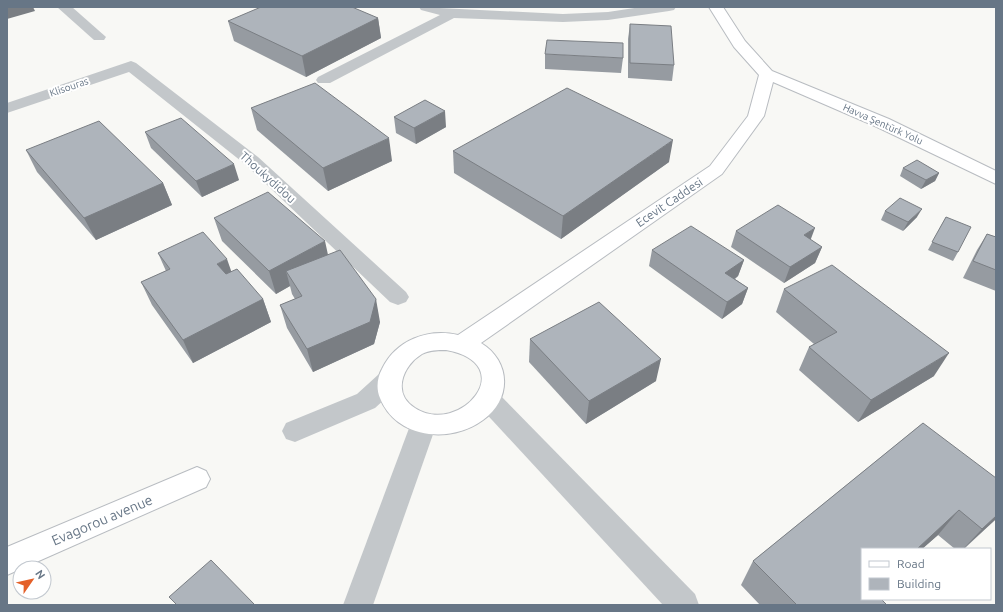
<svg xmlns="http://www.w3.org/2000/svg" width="1003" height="612" font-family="Ubuntu,sans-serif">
	<rect width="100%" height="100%" fill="#f8f8f5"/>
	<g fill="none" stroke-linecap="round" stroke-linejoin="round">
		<defs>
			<g id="secondary">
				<path d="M709 7H723L745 41 772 71 889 119 996 171V184L877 127 773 82 764 116 722 174 481 343C511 361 512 400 483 420 451 444 396 439 380 398 376 389 377 378 382 369 396 340 428 328 458 335L710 166 748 116 759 75 734 47ZM446 350C522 364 460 437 415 408 392 394 402 366 422 354 429 350 438 350 446 350Z"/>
				<path d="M197 467 206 471 210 479 206 487 7 575V547Z"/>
			</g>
		</defs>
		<!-- secondary casing -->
		<use href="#secondary" stroke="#b8bcc1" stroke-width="2"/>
		<!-- street -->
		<g fill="#c3c7ca" fill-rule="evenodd">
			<path d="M57 7H72L106 37 104 40H94Z"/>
			<path d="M419 7 563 14 608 12 641 7H676L674 10 669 11 608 20 563 22 454 18 330 83H318L316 80 318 77 440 15 421 10Z"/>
			<path d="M131 61 136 63 258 157 406 292 409 297 406 302 398 305 390 302 246 165 129 72 7 113V103Z"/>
			<path d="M388 372 397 374 400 381 397 388 375 408 295 442 286 439 282 431 286 423 357 394 379 374Z"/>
			<path d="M489 390 498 393 695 594 699 605H663L480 407 477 400 480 393Z"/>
			<path d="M424 413 433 416 437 423 373 605H343L411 423 415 416Z"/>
		</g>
		<!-- secondary -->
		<use href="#secondary" fill="#fff" fill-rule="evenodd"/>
	</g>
	<!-- wall -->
	<g fill="#969ba1">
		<path d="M378 18 381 38 306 77 234 41 228 21Z"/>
		<path d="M630 24 674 65 672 81 628 78V39Z"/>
		<path d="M545 54 623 58 621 73 545 69Z"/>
		<path d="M251 108 392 161 328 191 257 130Z"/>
		<path d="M394 117 446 127 416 144 396 133Z"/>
		<path d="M145 132 239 180 202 197 151 148Z"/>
		<path d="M26 150 163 183 172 205 96 240 37 172Z"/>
		<path d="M453 151 669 162 561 239 454 173Z"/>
		<path d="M903 168 939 173 935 181 921 189 900 176Z"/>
		<path d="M885 211 917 217 903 231 881 220Z"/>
		<path d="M946 217 958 252 953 261 928 250Z"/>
		<path d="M214 218 328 255 380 322 374 344 313 372 287 328 280 305 295 299 292 294 290 286 276 294 222 241Z"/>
		<path d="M736 231 811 240 822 247 815 263 784 283 731 247Z"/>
		<path d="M987 234 996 237V291L963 278 977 250Z"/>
		<path d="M652 250 744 260 738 276 735 279 748 288 742 304 722 319 649 266Z"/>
		<path d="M158 253 263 299 271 322 193 363 152 305 141 282 166 271Z"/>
		<path d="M784 289 934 376 858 422 799 370 809 347 814 344 776 312Z"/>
		<path d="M530 339 656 381 586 424 529 362Z"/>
		<path d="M923 423 996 519 964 549H955L938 535 922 549H862V599L887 605H760L741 585 753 561Z"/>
	</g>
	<!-- shaded-wall -->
	<g fill="#7a7e83">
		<path d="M7 7H33L35 11 7 19Z"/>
		<path d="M378 18 381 38 306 77 302 56Z"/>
		<path d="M445 111 446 127 416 144 414 128Z"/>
		<path d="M389 138 392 161 328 191 323 168Z"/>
		<path d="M673 140 669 162 561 239 563 216Z"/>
		<path d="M234 164 239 180 202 197 196 181Z"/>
		<path d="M939 173 935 181 921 189 926 180Z"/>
		<path d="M163 183 172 205 96 240 84 218Z"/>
		<path d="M922 209 917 217 903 231 908 222Z"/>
		<path d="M815 228 809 244 804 235Z"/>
		<path d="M325 241 330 264 286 271 290 286 276 294 269 271Z"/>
		<path d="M822 247 815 263 784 283 790 267Z"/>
		<path d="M227 259 235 282 226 287 217 264Z"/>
		<path d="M744 260 738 276 720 289 725 273Z"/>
		<path d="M748 288 742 304 722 319 727 302Z"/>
		<path d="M263 299 271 322 193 363 183 340Z"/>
		<path d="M376 299 380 322 374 344 313 372 307 349Z"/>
		<path d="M949 353 934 376 858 422 871 400Z"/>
		<path d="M661 359 656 381 586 424 589 401Z"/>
		<path d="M959 510 938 535 922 549H917Z"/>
		<path d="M996 516V519L995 520 963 549 982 529Z"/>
	</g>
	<!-- building -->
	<g fill="#aeb4bb" stroke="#7a7e83">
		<path d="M261 7H352L378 18 302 56 228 21Z"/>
		<path d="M630 24 671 26 674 65 630 63Z"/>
		<path d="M547 40 623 43V58L545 54Z"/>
		<path d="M315 83 389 138 323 168 251 108Z"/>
		<path d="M567 88 673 140 563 216 453 151Z"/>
		<path d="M425 100 445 111 414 128 394 117Z"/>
		<path d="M181 118 234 164 196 181 145 132Z"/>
		<path d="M99 121 163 183 84 218 26 150Z"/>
		<path d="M917 160 939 173 926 180 903 168Z"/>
		<path d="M268 192 325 241 269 271 214 218Z"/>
		<path d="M900 198 922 209 908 222 885 211Z"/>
		<path d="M778 205 815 228 804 235 822 247 790 267 736 231Z"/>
		<path d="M946 217 971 227 958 252 932 242Z"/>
		<path d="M691 226 744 260 725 273 748 288 727 302 652 250Z"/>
		<path d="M203 232 227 259 217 264 226 274 237 269 263 299 183 340 141 282 170 269 158 253Z"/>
		<path d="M987 234 996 237V270L973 261Z"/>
		<path d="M340 250 376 299 370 322 307 349 280 305 302 296 286 271Z"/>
		<path d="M832 265 949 353 871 400 809 347 837 332 784 289Z"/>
		<path d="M599 302 661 359 589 401 530 339Z"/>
		<path d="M923 423 996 478V516L982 529 959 510 917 549H862V599H881L887 605H797L753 561Z"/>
		<path d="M211 560 255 605H177L169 597Z"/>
	</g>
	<g text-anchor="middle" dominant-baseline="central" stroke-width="4" stroke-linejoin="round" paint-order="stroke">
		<!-- far-street labels -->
		<g font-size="10" fill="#677686" stroke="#fff">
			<text transform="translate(69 87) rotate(-19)">Klisouras</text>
			<text transform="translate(883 124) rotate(24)">Havva Şentürk Yolu</text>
		</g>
		<!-- street labels -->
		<g font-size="12" fill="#677686" stroke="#fff">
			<text transform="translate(268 177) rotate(42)">Thoukydidou</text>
			<text transform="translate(669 202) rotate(-34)">Ecevit Caddesi</text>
		</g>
		<!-- near-street labels -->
		<g font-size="14" fill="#677686" stroke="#fff">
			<text transform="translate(102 520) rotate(-23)">Evagorou avenue</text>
		</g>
	</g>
	<!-- border -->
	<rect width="1003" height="612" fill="none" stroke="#677686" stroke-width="16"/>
	<!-- legend -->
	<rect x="861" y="548" width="130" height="52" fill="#ffffff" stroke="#c2c8cf"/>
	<rect x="869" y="561" width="20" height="6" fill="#ffffff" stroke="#c2c8cf"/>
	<text x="897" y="568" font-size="12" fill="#677686">Road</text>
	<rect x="869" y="578" width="20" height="12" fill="#aeb4bb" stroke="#c2c8cf"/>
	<text x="897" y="588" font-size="12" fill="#677686">Building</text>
	<!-- north arrow -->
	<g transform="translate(32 580) rotate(56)"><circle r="19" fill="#ffffff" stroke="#c2c8cf"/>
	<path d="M0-3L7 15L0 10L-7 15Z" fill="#e46029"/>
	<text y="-6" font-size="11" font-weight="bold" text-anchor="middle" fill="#677686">N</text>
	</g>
</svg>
